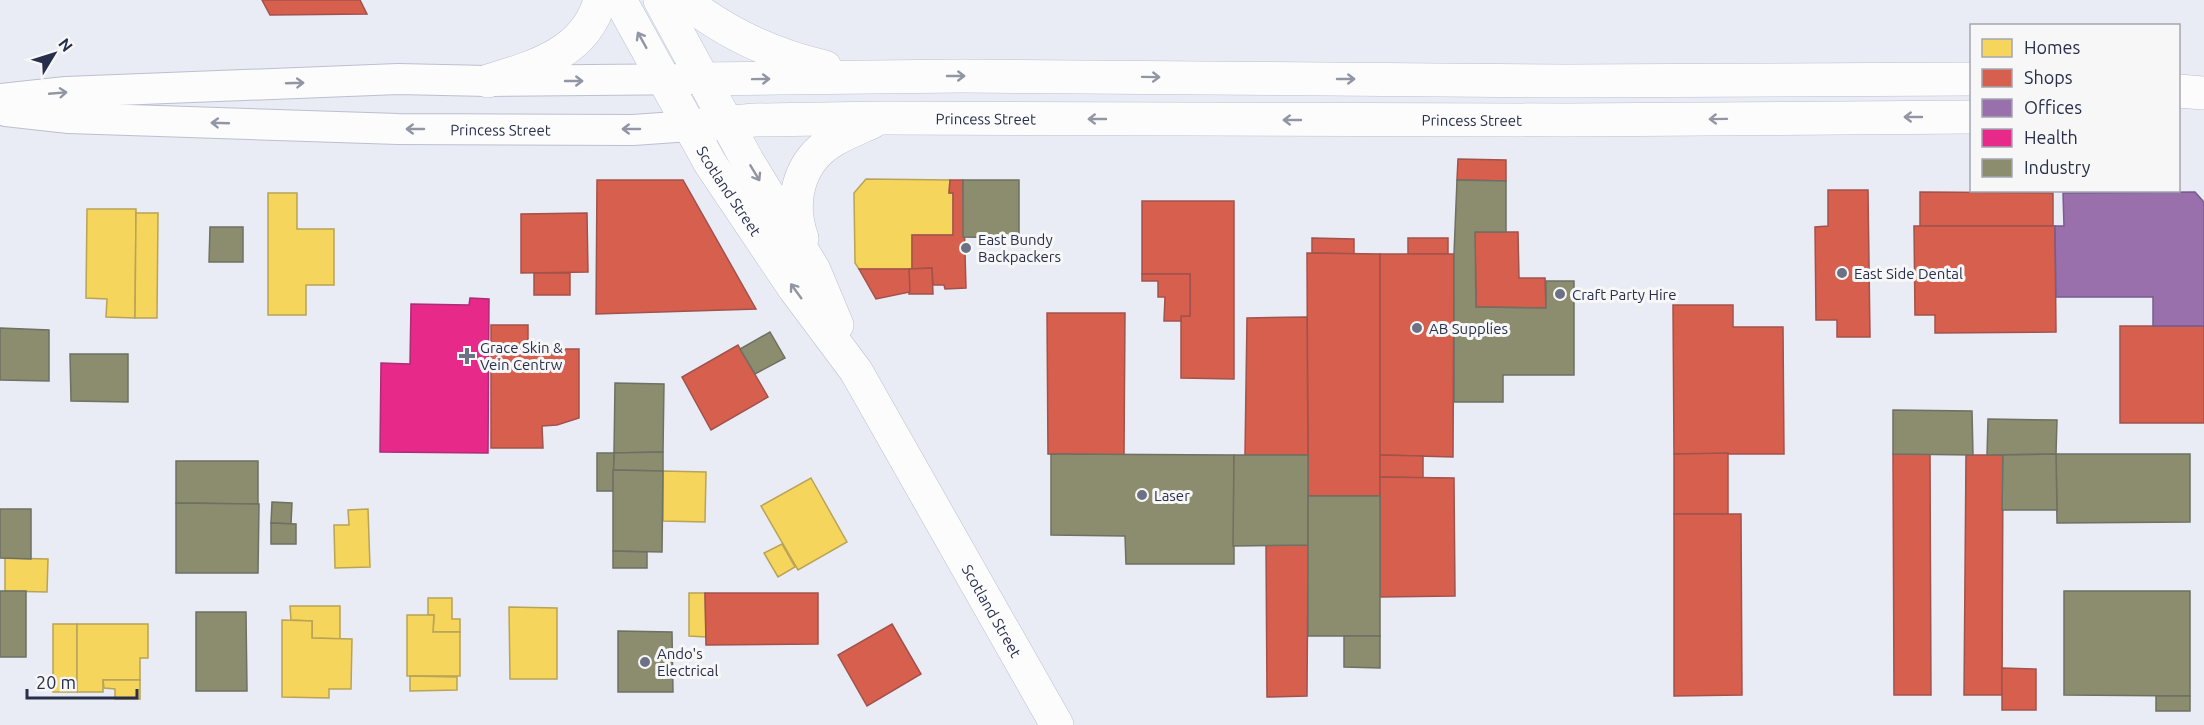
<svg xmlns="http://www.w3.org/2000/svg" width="2204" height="725" font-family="Ubuntu,sans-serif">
	<rect width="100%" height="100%" fill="#e9ecf4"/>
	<!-- homes -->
	<g fill="#f6d55c" stroke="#b8a357" stroke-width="1.5">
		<path d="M866 179 950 180 949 193H953V235H912V269H859L855 263 854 193Z"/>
		<path d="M268 193H297V229H334V285H306V315H268Z"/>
		<path d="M87 209H136L135 318 106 317 107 299 86 298Z"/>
		<path d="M136 213H158L157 318H135Z"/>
		<path d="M663 471 706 472 705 522 663 521Z"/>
		<path d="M811 478 847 542 798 570 761 506Z"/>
		<path d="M368 509 370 567 335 568 334 525H349L348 510Z"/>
		<path d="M782 544 795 567 778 577 764 553Z"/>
		<path d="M5 558 48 559 47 592 5 591Z"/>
		<path d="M689 593H705L706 637 689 636Z"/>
		<path d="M428 598H452V619H460V632H433L434 615H428Z"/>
		<path d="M290 606H340V639L312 638V621L291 620Z"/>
		<path d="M509 607 557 608V679H510Z"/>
		<path d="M407 615H434L433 632H460V676H407Z"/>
		<path d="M282 620 312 621V638L352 639 351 689H329V698L282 697Z"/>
		<rect x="53" y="624" width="24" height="68"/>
		<path d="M77 624H148V658H140V680H103V692H77Z"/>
		<path d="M410 676 457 677V690L410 691Z"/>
		<path d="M103 680H140V699H115V689L104 688Z"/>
	</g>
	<!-- shops -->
	<g fill="#d6604d" stroke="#a2514c" stroke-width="1.5">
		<path d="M262 0H360L367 14 270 15Z"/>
		<path d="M1458 159 1506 160V181L1457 180Z"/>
		<path d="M597 180H683L756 309 596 314Z"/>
		<path d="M950 180H963L966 288 945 289 944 285H933L932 268 912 269V235H953V193H949Z"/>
		<path d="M1828 190H1868L1870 337H1837V320H1816L1815 227 1828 226Z"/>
		<path d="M1920 192 2053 193V226H1920Z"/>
		<path d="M1142 201H1234V379L1181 378V316H1190V274H1142Z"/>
		<path d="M587 213 588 272 521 273V214Z"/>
		<path d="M1914 226H2055L2056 332 1935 333V315H1915Z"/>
		<path d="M1475 232H1518L1519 278H1545L1546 308 1476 307Z"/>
		<path d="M1312 238 1354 239V254L1312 253Z"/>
		<rect x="1408" y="238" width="40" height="16"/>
		<path d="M1307 253 1380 254V496H1308Z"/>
		<path d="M1380 254H1454L1453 457 1380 455Z"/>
		<path d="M932 268 933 294H909V269Z"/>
		<path d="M859 269H909L910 292 876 299Z"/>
		<rect x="534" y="273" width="36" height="22"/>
		<path d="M1142 274H1190V316H1181V321H1164L1165 297H1158V281H1142Z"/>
		<path d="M1673 305H1733V327H1783L1784 454H1674Z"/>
		<path d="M1047 313H1125L1124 455 1048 454Z"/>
		<path d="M1307 317 1308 455H1245L1247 318Z"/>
		<rect x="491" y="325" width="37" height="24"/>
		<rect x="2120" y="326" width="84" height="97"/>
		<path d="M738 345 768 397 711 430 682 377Z"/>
		<path d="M491 349H579V418L557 425 542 426 543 448H491Z"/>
		<path d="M1728 453V514H1674V454Z"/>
		<path d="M1893 454H1930L1931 695H1894Z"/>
		<path d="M1380 455 1423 456V478L1380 477Z"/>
		<path d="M1966 455H2003L2002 695H1964Z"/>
		<path d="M1380 477 1454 478 1455 596 1380 597Z"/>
		<path d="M1674 514H1741L1742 695 1674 696Z"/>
		<path d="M1266 545H1308L1307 696 1267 697Z"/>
		<path d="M705 593H818V644L706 645Z"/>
		<path d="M892 624 921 674 867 706 838 655Z"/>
		<path d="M2002 668 2036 669V710H2002Z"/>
	</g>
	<!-- offices -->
	<path fill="#9970ab" stroke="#775c8e" stroke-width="1.5" d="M2195 192 2204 202V326H2153V297H2056L2055 226H2064L2063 193Z"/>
	<!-- health -->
	<path fill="#e7298a" stroke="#ae2b77" stroke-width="1.5" d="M470 298 489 299 488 453 380 452 381 363 410 364 411 304 469 305Z"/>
	<!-- industry -->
	<g fill="#8c8c6e" stroke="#6e7064" stroke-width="1.5">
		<path d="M963 180H1019V238L963 237Z"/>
		<path d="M1457 180 1506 181V232H1475L1476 307 1546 308V281H1574V375H1503V402H1454V254Z"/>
		<path d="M210 227H243V262H209Z"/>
		<path d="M0 328 49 330V381L0 380Z"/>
		<path d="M770 332 785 358 755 374 740 349Z"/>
		<path d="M70 354H128V402L71 401Z"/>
		<path d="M615 383 664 384 663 452 614 453Z"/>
		<path d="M1893 410 1972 411 1973 455 1893 454Z"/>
		<path d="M1988 419 2057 420 2056 454 1987 455Z"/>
		<path d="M663 452V471L613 470 614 453Z"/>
		<path d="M597 453H614L613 491H597Z"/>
		<path d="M1051 454 1234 455V564H1126L1125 536 1051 535Z"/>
		<path d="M2056 454H2190V522L2057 523Z"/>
		<path d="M2056 454 2057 510H2002L2003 455Z"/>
		<path d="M1234 455H1308V545L1233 546Z"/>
		<path d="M176 461H258V504L176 503Z"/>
		<path d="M613 470 663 471 662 552 613 551Z"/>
		<rect x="1308" y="496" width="72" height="140"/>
		<path d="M272 502 292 503 291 524 271 523Z"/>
		<path d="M176 503 259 504 258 573H176Z"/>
		<path d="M0 509H31V559L0 558Z"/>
		<path d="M271 523 296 524V544H271Z"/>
		<path d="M613 551 647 552V568H613Z"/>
		<rect x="0" y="591" width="26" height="66"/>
		<path d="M2064 591H2190V696L2064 695Z"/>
		<path d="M196 612H246L247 691H196Z"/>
		<path d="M618 631 672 632 673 692H618Z"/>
		<path d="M1344 636H1380V668L1344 667Z"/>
		<rect x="2156" y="696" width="34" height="15"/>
	</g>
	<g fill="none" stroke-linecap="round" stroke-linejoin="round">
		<defs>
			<g id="street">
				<path d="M0 99 66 92 398 79 488 81 702 79"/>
				<path id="s1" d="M6 111 69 118 398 129 633 130 690 126"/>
			</g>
			<g id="secondary">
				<path id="s2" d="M620 0 710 163 794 288 856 371 1057 725"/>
				<path d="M660 0 747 160 814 270 837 325"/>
				<path d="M684 0C727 34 772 55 825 67"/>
				<path d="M702 79 962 76 1566 81 1972 79"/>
				<path d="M488 81C534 67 586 53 600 0"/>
				<path d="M2178 91 2204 93"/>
				<path id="s3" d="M690 126 755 120 882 118 1567 120 1972 117"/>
				<path d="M802 238C789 202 798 161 834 140 846 133 859 128 872 122"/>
			</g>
		</defs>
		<!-- street casing -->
		<use href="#street" stroke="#bbc0d0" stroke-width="32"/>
		<!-- secondary casing -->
		<use href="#secondary" stroke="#bbc0d0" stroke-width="34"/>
		<!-- street -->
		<use href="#street" stroke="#fcfcfd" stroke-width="30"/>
		<!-- secondary -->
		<use href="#secondary" stroke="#fcfcfd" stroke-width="33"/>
	</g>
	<!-- one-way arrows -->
	<defs><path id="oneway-shaft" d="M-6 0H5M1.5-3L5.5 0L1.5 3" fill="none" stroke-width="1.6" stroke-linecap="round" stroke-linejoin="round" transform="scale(1.5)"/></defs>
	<g stroke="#9296a4">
		<use href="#oneway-shaft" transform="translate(642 40) rotate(-119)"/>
		<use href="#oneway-shaft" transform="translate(956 76)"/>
		<use href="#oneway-shaft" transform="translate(1151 77) rotate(1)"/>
		<use href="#oneway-shaft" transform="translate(761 79) rotate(-1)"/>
		<use href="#oneway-shaft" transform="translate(1346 79)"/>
		<use href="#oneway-shaft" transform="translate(574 81)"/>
		<use href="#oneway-shaft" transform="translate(295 83) rotate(-2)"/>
		<use href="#oneway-shaft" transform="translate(58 93) rotate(-5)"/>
		<use href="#oneway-shaft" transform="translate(1913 117) rotate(-180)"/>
		<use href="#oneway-shaft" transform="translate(1097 119) rotate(180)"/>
		<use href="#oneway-shaft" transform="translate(1718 119) rotate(179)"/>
		<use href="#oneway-shaft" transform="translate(1292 120) rotate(-180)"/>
		<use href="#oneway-shaft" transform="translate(220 123) rotate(-178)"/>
		<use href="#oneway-shaft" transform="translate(415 129) rotate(-180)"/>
		<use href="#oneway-shaft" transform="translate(631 129) rotate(180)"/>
		<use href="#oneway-shaft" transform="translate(755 173) rotate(59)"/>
		<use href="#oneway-shaft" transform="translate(796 291) rotate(-126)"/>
	</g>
	<!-- markers -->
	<g fill="#6c7186" stroke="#f7f7f7" stroke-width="2">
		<circle cx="966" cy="248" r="6"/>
		<circle cx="1842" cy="273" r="6"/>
		<circle cx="1560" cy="294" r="6"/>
		<circle cx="1417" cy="328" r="6"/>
		<path d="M464 347h6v6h6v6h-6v6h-6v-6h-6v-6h6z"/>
		<circle cx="1142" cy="495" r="6"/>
		<circle cx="645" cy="662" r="6"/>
	</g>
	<g text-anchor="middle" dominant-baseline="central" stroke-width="6" stroke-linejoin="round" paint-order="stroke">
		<!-- street labels -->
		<g font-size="15" fill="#282f4b" stroke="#f7f7f7">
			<text stroke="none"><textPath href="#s3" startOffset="296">Princess Street</textPath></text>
			<text stroke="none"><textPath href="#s3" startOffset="782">Princess Street</textPath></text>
			<text stroke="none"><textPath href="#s1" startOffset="495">Princess Street</textPath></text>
			<text stroke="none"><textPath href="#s2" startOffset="220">Scotland Street</textPath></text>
			<text stroke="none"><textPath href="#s2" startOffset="716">Scotland Street</textPath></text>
		</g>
		<!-- poi labels -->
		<g font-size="15" fill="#282f4b" stroke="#f7f7f7" text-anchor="start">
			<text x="978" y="239">East Bundy<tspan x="978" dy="17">Backpackers</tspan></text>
			<text x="1854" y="273">East Side Dental</text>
			<text x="1572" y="294">Craft Party Hire</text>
			<text x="1429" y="328">AB Supplies</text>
			<text x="480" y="347">Grace Skin &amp;<tspan x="480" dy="17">Vein Centrw</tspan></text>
			<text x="1154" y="495">Laser</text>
			<text x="657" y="653">Ando's<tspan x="657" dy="17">Electrical</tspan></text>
		</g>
	</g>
	<!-- legend -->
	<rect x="1970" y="24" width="210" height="168" fill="#f7f7f7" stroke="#a4a7b2" stroke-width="1.5"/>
	<rect x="1982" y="39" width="30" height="18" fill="#f6d55c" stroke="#a4a7b2" stroke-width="1.5"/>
	<text x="2024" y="54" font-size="18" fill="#282f4b">Homes</text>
	<rect x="1982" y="69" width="30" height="18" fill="#d6604d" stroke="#a4a7b2" stroke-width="1.5"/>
	<text x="2024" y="84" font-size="18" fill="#282f4b">Shops</text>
	<rect x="1982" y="99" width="30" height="18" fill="#9970ab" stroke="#a4a7b2" stroke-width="1.5"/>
	<text x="2024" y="114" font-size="18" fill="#282f4b">Offices</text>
	<rect x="1982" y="129" width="30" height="18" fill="#e7298a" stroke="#a4a7b2" stroke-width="1.5"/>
	<text x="2024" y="144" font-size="18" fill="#282f4b">Health</text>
	<rect x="1982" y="159" width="30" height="18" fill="#8c8c6e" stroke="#a4a7b2" stroke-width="1.5"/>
	<text x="2024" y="174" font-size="18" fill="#282f4b">Industry</text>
	<!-- north arrow -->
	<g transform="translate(54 54) rotate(52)" stroke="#f7f7f7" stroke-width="4.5" paint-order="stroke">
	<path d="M0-4.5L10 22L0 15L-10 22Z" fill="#282f4b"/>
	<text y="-9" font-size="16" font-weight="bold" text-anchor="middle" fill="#282f4b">N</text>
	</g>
	<!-- scale -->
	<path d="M27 689v9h110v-9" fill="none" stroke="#282f4b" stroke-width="3"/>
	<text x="36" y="689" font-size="18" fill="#282f4b" stroke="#f7f7f7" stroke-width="4.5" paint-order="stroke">20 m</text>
</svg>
